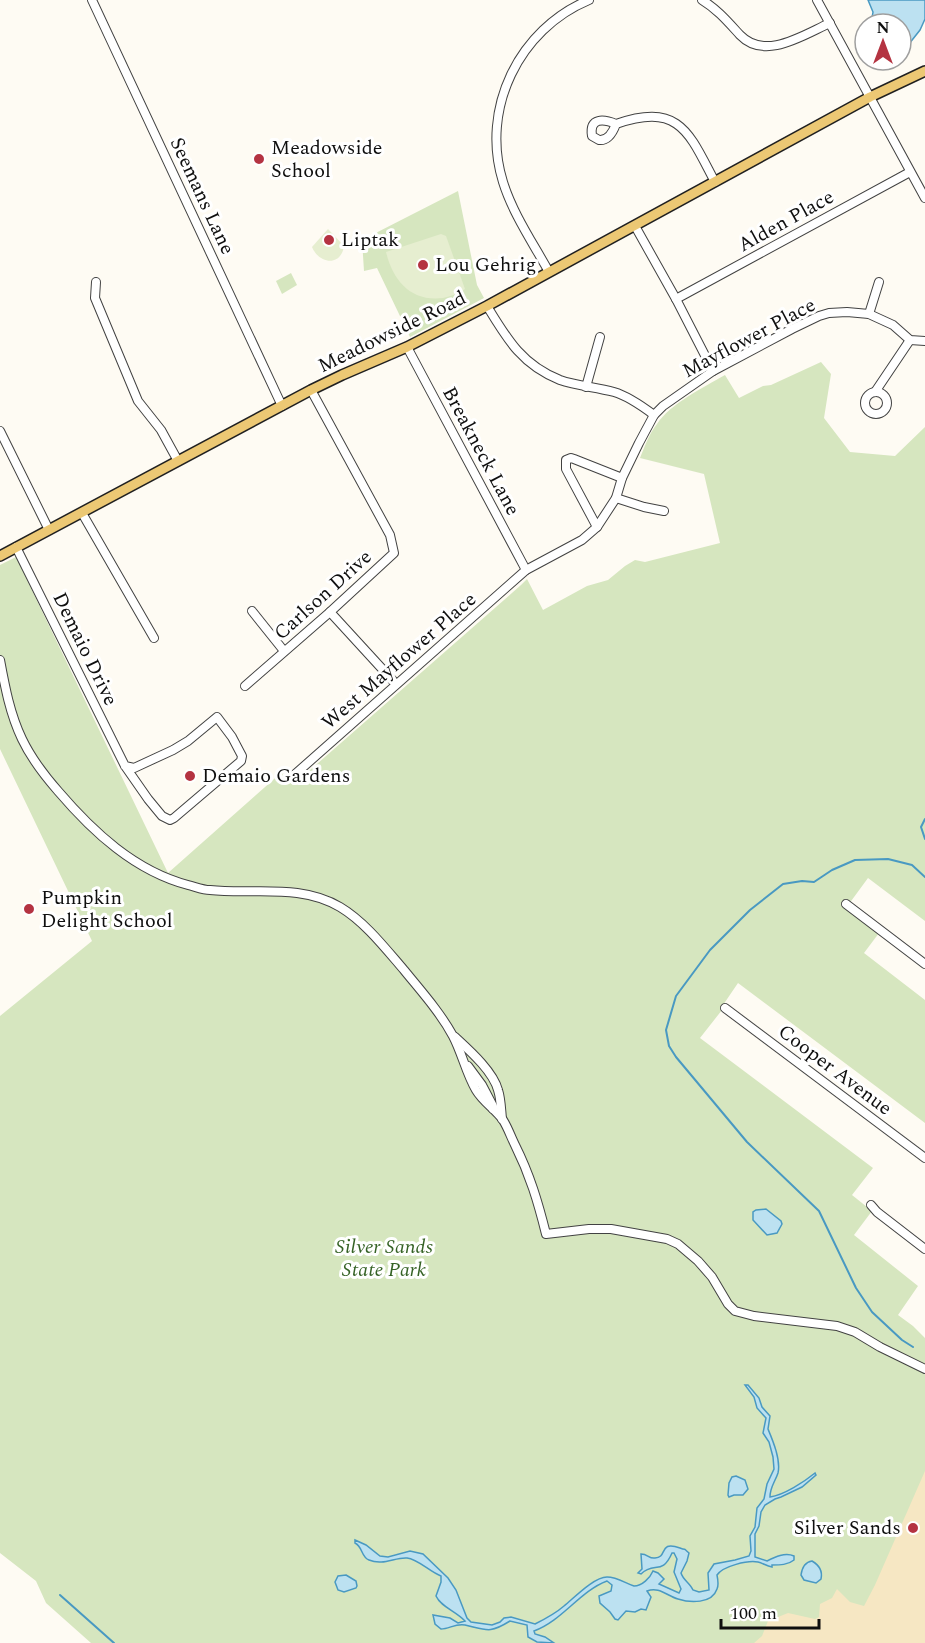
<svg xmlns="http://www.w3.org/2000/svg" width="925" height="1643" font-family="Spectral,serif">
	<rect width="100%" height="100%" fill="#fefbf3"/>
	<!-- green -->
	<g fill="#d6e6bf">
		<path d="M458 191 477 285 484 298 410 337 377 268 364 271 362 240Z"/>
		<path d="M291 273 297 285 282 294 276 281Z"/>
		<path d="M821 362 831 374 824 418 850 452 895 456 925 427V921L868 878 846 908 879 933 864 953 925 1000V1123L738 983 721 1008 722 1010 700 1038 873 1168 852 1195 872 1211 854 1235 918 1286 898 1315 913 1326 925 1338V1564L890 1643H91L46 1603 36 1581 0 1553V1016L92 941 0 749V565L16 557 168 873 282 772 293 785 521 585 527 579 543 610 587 586 608 580 625 566 635 560 645 562 720 543 704 474 640 458C645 446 649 434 657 424 670 404 704 387 725 375L739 398 763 386 771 385Z"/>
	</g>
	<!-- sand -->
	<path fill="#f6e7c3" d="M925 1471V1643H754L762 1636 768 1621 788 1613 815 1619 819 1617 820 1604 832 1598 837 1589 850 1602 864 1606 875 1585Z"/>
	<!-- pitch -->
	<g fill="#e6eed0">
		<path d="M328 229 344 246C341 267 319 264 312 247Z"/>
		<path d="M441 234 446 236 465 289C458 294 451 296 443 298 411 302 393 281 386 252Z"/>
	</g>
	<!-- water -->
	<g fill="#bce1f1" stroke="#4999c2" stroke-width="1.5">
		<path d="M868 0H925V19L920 30 905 49H901V24H871L873 12Z"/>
		<path d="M766 1209 781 1221 782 1224 777 1233 767 1235 753 1220V1212L756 1210Z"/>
		<path d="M745 1385H748L759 1398 762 1407 770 1416 768 1429C773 1441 781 1460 778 1473 775 1482 770 1487 770 1497 784 1495 804 1482 815 1473L816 1475 802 1487 781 1497 775 1499 765 1505 761 1512 759 1526 755 1534V1557L767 1561C775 1557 785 1552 794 1556V1560C788 1565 780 1565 772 1565V1567C766 1566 763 1563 758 1562 748 1560 723 1566 717 1575 718 1580 719 1585 717 1589 712 1604 690 1603 678 1599 667 1596 659 1586 647 1591L651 1597 646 1610 641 1609 635 1612 626 1611 618 1620 615 1619 610 1612 600 1603 599 1596 611 1591 612 1585 607 1581C580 1591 562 1621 534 1631L535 1634 545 1637 554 1643 537 1642 528 1637 527 1625 510 1621C489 1634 487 1630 465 1625 456 1623 449 1629 441 1629L435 1624 433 1615 450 1618 458 1623 465 1621C456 1611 441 1607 436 1596L441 1582V1576C430 1572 418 1559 407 1558 395 1557 383 1566 369 1560 361 1557 363 1547 355 1543V1540L366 1545 380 1556 388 1557 410 1551 423 1554 448 1578 456 1590 467 1618 471 1622 492 1625 500 1622 504 1618 511 1617 535 1624C545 1619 556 1613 564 1606 574 1598 594 1577 607 1577 617 1577 625 1583 634 1586 642 1586 650 1578 653 1571L658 1573 664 1579 659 1584 679 1593 681 1589 674 1572 677 1559 674 1553H672C662 1576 654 1561 641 1574L638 1573 642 1569 641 1554C648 1554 649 1559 655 1558 668 1558 658 1540 680 1548 688 1551 682 1547 689 1553L687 1561 681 1573C683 1580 690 1583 693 1590L699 1592 709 1590 708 1573 714 1564 735 1560 749 1556 751 1551 750 1536 755 1527 757 1508 764 1499 767 1484 774 1469 773 1457 769 1442 763 1433 766 1418 757 1408 754 1397Z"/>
		<path d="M736 1476 745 1480 748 1489 743 1495H734L729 1497 728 1495 729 1483 732 1477Z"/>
		<path d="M812 1561C819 1565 823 1570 821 1579L816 1583 804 1580 801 1575C802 1568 805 1562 812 1561Z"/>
		<path d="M346 1575 356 1581 357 1586 356 1588 344 1592 338 1590 335 1582 338 1576Z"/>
	</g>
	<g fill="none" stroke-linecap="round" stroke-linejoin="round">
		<!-- stream -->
		<g stroke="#4999c2" stroke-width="2">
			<path d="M925 819 921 827 925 839"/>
			<path d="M913 1347 902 1340 872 1312 856 1288 819 1211 747 1142 676 1057 669 1046 666 1030 676 996 710 950 750 910 783 884 802 881 814 882 832 870 855 860 888 859 912 865 925 877"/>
			<path d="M60 1595 114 1643"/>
		</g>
		<defs>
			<g id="minor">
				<path d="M92 0 282 406"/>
				<path d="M702 0C717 9 728 22 740 35 765 61 803 35 830 23"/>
				<path d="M817 0 925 198"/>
				<path d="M616 124C604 119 589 117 592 136L599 140C608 141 613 132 616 124 680 102 689 133 715 182"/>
				<path d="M635 226 676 299 713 371"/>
				<path d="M549 272C533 243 513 214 503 182 480 109 519 29 589 0"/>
				<path d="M96 282 95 298 138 401 161 430 178 461"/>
				<path d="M676 299 910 172"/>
				<path d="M487 306C507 339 522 365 560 380 577 386 596 387 614 392 628 396 642 406 654 415"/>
				<path d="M869 314 879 282"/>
				<path d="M407 347 526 570"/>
				<path d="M586 387 600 337"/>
				<path d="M875 392 910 340"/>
				<circle cx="876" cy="403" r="11"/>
				<path d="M0 431 49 530"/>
				<path d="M616 498 644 507 664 511"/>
				<path d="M82 513 154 638"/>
				<path d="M597 527 566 469V460L571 458 574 459 622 478"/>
				<path d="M16 547 125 766 148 799 162 816 170 820 174 818 241 761 242 756 232 737 217 717 188 741 173 750 134 768 125 766"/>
				<path d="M252 611 284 651"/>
				<path d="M330 612 396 684"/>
				<path d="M0 660C5 687 10 714 22 739 31 758 44 775 58 791 93 832 135 871 188 885 196 887 203 890 210 890 253 895 300 883 340 907 365 922 385 948 404 970 421 991 440 1012 453 1036 462 1053 466 1073 476 1090 483 1102 495 1109 503 1120 508 1128 511 1137 515 1145 530 1175 538 1202 546 1234L589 1229H611L667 1239 678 1244 698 1261 712 1277 728 1304 735 1311 754 1316 837 1326 855 1332 880 1347 925 1369"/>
				<path d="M245 686 330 612 394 553 390 535 311 390"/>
				<path d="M293 776 526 570 582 540 597 527 616 498 622 478 639 443 654 415 663 406 713 371 792 329 819 316 829 313 847 312 869 314 893 325 910 340 925 341"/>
				<path d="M846 904 925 964"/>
				<path d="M725 1008 925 1158"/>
				<path d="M455 1037C469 1050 493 1071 498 1090 501 1099 501 1110 502 1119"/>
				<path d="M468 1066 482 1085 493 1106V1109"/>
				<path d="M871 1205 877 1212 925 1249"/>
			</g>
			<path id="major" d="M0 556 311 390 342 375 407 347 487 306 870 97 925 71"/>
		</defs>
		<!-- minor casing -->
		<use href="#minor" stroke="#424242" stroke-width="10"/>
		<!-- major casing -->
		<use href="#major" stroke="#202020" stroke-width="12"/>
		<!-- minor -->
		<use href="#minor" stroke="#fff" stroke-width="8"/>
		<!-- major -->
		<use href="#major" stroke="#ecc874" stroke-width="9"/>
	</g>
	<!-- markers -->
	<g fill="#b43341" stroke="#fff" stroke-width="2">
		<circle cx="259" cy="159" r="6"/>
		<circle cx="329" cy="240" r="6"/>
		<circle cx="423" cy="265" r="6"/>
		<circle cx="190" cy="776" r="6"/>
		<circle cx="29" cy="909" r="6"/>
		<circle cx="913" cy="1528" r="6"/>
	</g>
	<g text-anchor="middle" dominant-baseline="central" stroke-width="6" stroke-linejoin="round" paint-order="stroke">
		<!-- poi labels -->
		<g font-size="20" fill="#0f0f0f" stroke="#fff" text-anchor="start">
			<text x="271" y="148">Meadowside<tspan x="271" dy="23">School</tspan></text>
			<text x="341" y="240">Liptak</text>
			<text x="435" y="265">Lou Gehrig</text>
			<text x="202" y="776">Demaio Gardens</text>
			<text x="41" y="898">Pumpkin<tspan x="41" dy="23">Delight School</tspan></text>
			<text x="901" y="1528" text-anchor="end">Silver Sands</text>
		</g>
		<!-- street labels -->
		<g font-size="20" fill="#0f0f0f" stroke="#fff">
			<text transform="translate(202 196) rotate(65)">Seemans Lane</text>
			<text transform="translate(786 221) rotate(-29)">Alden Place</text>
			<text transform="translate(392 332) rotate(-26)">Meadowside Road</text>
			<text transform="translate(749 338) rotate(-28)">Mayflower Place</text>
			<text transform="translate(481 451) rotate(62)">Breakneck Lane</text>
			<text transform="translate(323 595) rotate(-42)">Carlson Drive</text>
			<text transform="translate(85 649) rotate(64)">Demaio Drive</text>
			<text transform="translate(399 661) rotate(-41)">West Mayflower Place</text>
			<text transform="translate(835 1070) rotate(37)">Cooper Avenue</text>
		</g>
		<!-- park labels -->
		<g font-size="20" font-style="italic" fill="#356225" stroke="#fff">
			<text x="384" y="1247">Silver Sands<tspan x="384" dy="23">State Park</tspan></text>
		</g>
	</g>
	<!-- north arrow -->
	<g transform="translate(883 42)"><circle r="28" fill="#ffffff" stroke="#9f9f9f" stroke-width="1.5"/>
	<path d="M0-4.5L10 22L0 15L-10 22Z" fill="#b43341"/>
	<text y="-9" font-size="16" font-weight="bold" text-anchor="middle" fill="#0f0f0f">N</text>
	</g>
	<!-- scale -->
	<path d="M721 1619v9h98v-9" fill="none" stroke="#0f0f0f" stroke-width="3"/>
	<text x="730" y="1619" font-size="18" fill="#0f0f0f" stroke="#ffffff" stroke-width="4.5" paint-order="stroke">100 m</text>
</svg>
